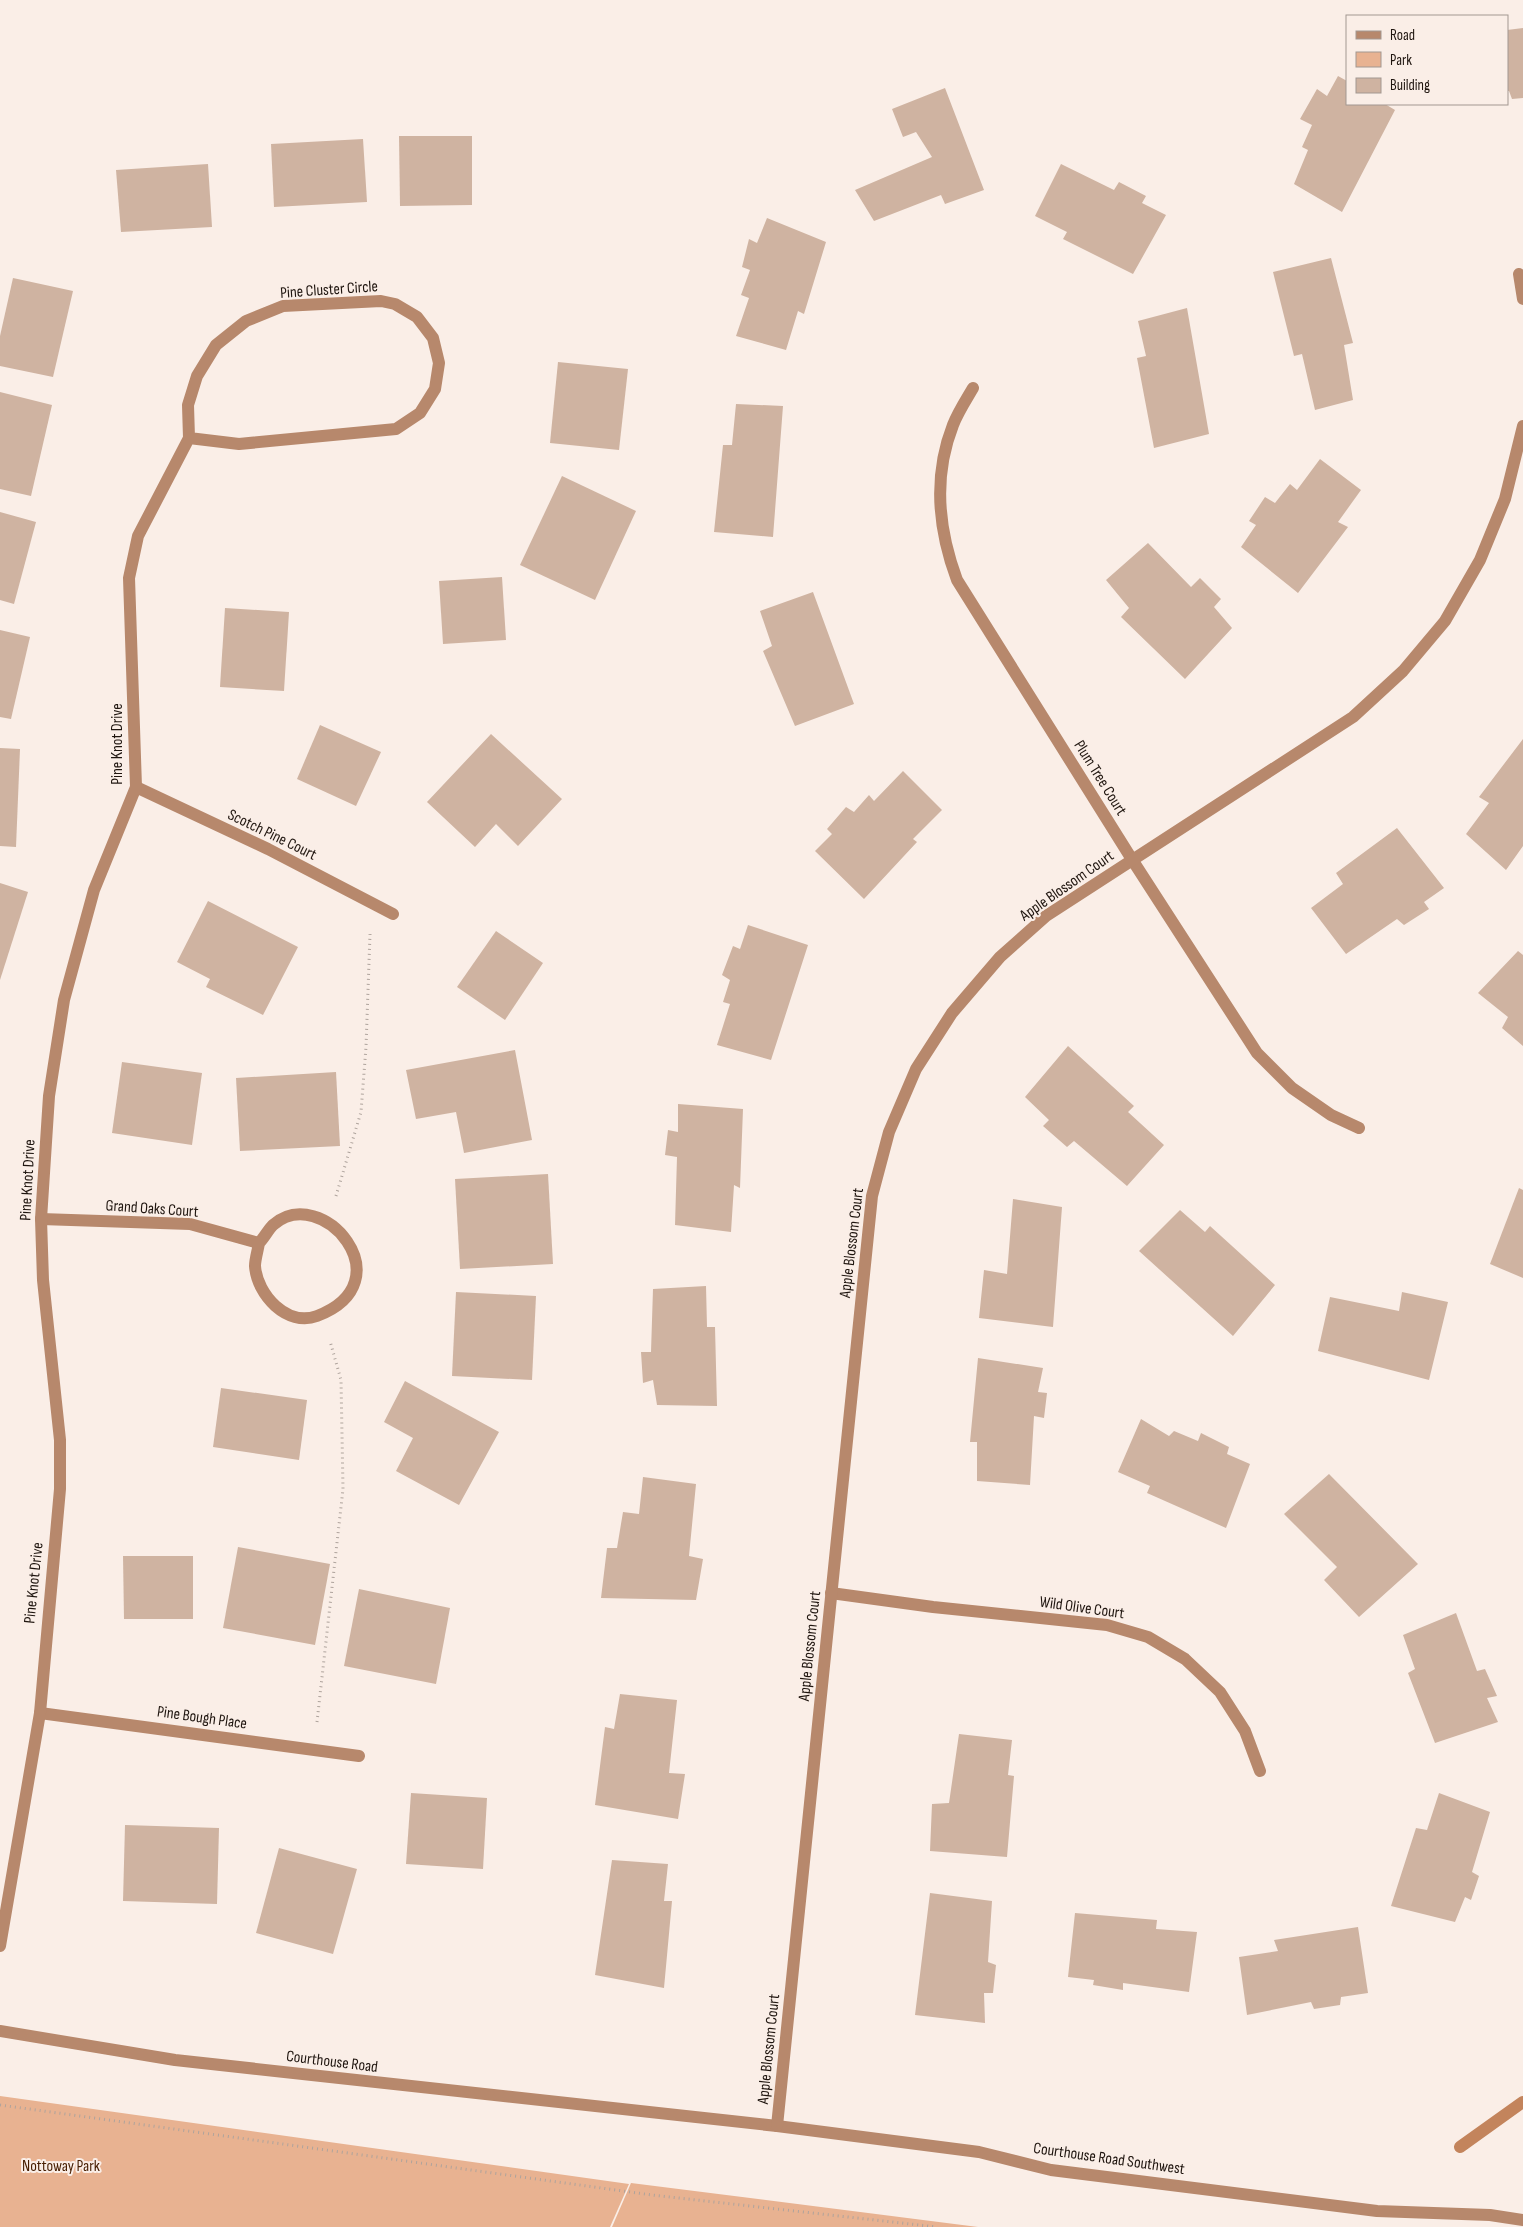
<svg xmlns="http://www.w3.org/2000/svg" width="1523" height="2227" font-family="'Sofia Sans Condensed',sans-serif">
	<rect width="100%" height="100%" fill="#faeee7"/>
	<!-- green -->
	<g fill="#e8b291">
		<path d="M0 2096 629 2184 610 2227H0Z"/>
		<path d="M631 2183 978 2227H612Z"/>
	</g>
	<g fill="none" stroke-linecap="round" stroke-linejoin="round">
		<!-- stream -->
		<path stroke="#c3845c" stroke-width="12" d="M1460 2147 1523 2102"/>
	</g>
	<!-- building -->
	<g fill="#cfb3a1">
		<path d="M1523 28V98L1512 99 1509 91H1507V30Z"/>
		<path d="M1338 76 1347 81V104H1385L1395 110 1342 212 1294 184 1308 150 1302 147 1312 125 1300 119 1317 89 1327 96Z"/>
		<path d="M945 88 984 190 945 204 941 195 874 221 855 190 932 157 916 132 903 137 892 109Z"/>
		<path d="M399 136H472V205L400 206Z"/>
		<path d="M363 139 367 202 274 207 271 144Z"/>
		<path d="M208 164 212 227 121 232 116 170Z"/>
		<path d="M1061 164 1114 190 1119 182 1146 196 1142 203 1166 215 1133 274 1063 239 1067 232 1035 216Z"/>
		<path d="M767 218 826 242 804 314 798 311 786 350 736 336 749 298 741 295 750 270 742 267 749 239 757 243Z"/>
		<path d="M1331 258 1353 343 1344 345 1353 400 1315 410 1302 354 1294 356 1273 272Z"/>
		<path d="M13 278 73 291 53 377 0 366V336Z"/>
		<path d="M1187 308 1209 434 1154 448 1137 358 1146 356 1138 321Z"/>
		<path d="M558 362 628 369 619 450 550 443Z"/>
		<path d="M0 392 52 405 31 496 0 489Z"/>
		<path d="M736 404 783 406 773 537 714 532 723 445H732Z"/>
		<path d="M1320 459 1361 490 1338 522 1348 527 1298 593 1241 547 1256 525 1249 521 1265 497 1275 503 1290 484 1297 490Z"/>
		<path d="M562 476 636 511 595 600 520 565Z"/>
		<path d="M0 512 36 522 14 604 0 600Z"/>
		<path d="M1148 543 1191 587 1200 578 1221 599 1214 607 1232 628 1185 679 1121 617 1129 608 1106 580Z"/>
		<path d="M502 577 506 640 443 644 439 581Z"/>
		<path d="M813 592 854 704 795 726 763 651 772 646 760 611Z"/>
		<path d="M225 608 289 612 284 691 220 687Z"/>
		<path d="M0 630 30 637 11 719 0 717Z"/>
		<path d="M320 725 381 752 356 806 297 779Z"/>
		<path d="M491 734 562 799 518 846 496 824 475 847 427 802Z"/>
		<path d="M1523 739V846L1506 870 1466 834 1489 803 1479 797Z"/>
		<path d="M0 748 20 749 16 847 0 846Z"/>
		<path d="M903 771 942 810 913 839 917 842 864 899 815 851 832 834 827 829 846 807 854 812 869 795 874 801Z"/>
		<path d="M1397 828 1444 888 1424 902 1429 909 1404 925 1397 919 1346 954 1311 908 1343 884 1336 873Z"/>
		<path d="M0 883 28 892 0 980Z"/>
		<path d="M208 901 298 947 263 1015 206 987 210 979 177 962Z"/>
		<path d="M748 925 808 945 771 1060 717 1045 730 1004 723 1002 730 980 722 975 733 946 740 949Z"/>
		<path d="M496 931 543 963 505 1020 457 987Z"/>
		<path d="M1518 951 1523 955V1046L1502 1028 1508 1017 1478 993Z"/>
		<path d="M1068 1046 1134 1106 1128 1112 1164 1145 1127 1186 1074 1141 1067 1147 1043 1126 1049 1120 1025 1097Z"/>
		<path d="M515 1050 532 1140 464 1153 456 1112 416 1119 406 1070Z"/>
		<path d="M122 1062 202 1073 192 1145 112 1133Z"/>
		<path d="M336 1072 340 1146 240 1151 236 1078Z"/>
		<path d="M678 1104 743 1109 740 1188 734 1185 731 1232 675 1225 677 1157 665 1155 668 1130 678 1132Z"/>
		<path d="M548 1174 553 1264 460 1269 455 1179Z"/>
		<path d="M1519 1188 1523 1190V1278L1490 1264Z"/>
		<path d="M1013 1199 1062 1207 1053 1327 979 1318 984 1270 1007 1274Z"/>
		<path d="M1180 1210 1205 1232 1210 1226 1275 1285 1233 1336 1139 1251Z"/>
		<path d="M706 1286 707 1327H715L717 1406 657 1405 653 1380 643 1383 641 1352H651L653 1289Z"/>
		<path d="M456 1292 536 1296 532 1380 452 1376Z"/>
		<path d="M1402 1292 1448 1302 1429 1380 1318 1351 1330 1297 1399 1311Z"/>
		<path d="M978 1358 1043 1368 1038 1392 1047 1393 1044 1418 1034 1416 1030 1485 977 1481V1442H970Z"/>
		<path d="M405 1381 499 1432 459 1505 396 1471 413 1438 384 1422Z"/>
		<path d="M221 1388 307 1400 299 1460 213 1447Z"/>
		<path d="M1141 1419 1169 1436 1174 1431 1198 1441 1201 1433 1229 1447 1227 1454 1250 1464 1226 1528 1147 1493 1150 1486 1118 1472Z"/>
		<path d="M1329 1474 1418 1564 1359 1617 1324 1580 1337 1567 1284 1514Z"/>
		<path d="M643 1477 696 1484 689 1556 703 1559 696 1600 601 1598 607 1548H617L623 1512 639 1514Z"/>
		<path d="M238 1547 330 1564 315 1645 223 1628Z"/>
		<path d="M123 1556H193V1619H124Z"/>
		<path d="M359 1589 450 1608 436 1684 344 1666Z"/>
		<path d="M1456 1613 1477 1671 1485 1669 1497 1696 1487 1698 1498 1722 1435 1743 1408 1673 1415 1669 1403 1635Z"/>
		<path d="M620 1694 677 1700 669 1773 685 1774 678 1819 595 1805 605 1727 614 1729Z"/>
		<path d="M959 1734 1012 1740 1008 1775 1014 1776 1007 1857 930 1851 932 1804 949 1803Z"/>
		<path d="M411 1793 487 1798 483 1869 406 1864Z"/>
		<path d="M1439 1793 1490 1812 1472 1872 1479 1876 1471 1900 1465 1897 1455 1922 1391 1906 1416 1828 1427 1830Z"/>
		<path d="M125 1825 219 1828 217 1904 123 1901Z"/>
		<path d="M279 1848 357 1869 333 1954 256 1933Z"/>
		<path d="M612 1860 668 1864 664 1901H672L664 1988 595 1975Z"/>
		<path d="M930 1893 992 1901 988 1962 996 1965 993 1993H984L985 2023 915 2015Z"/>
		<path d="M1075 1913 1157 1920 1156 1929 1197 1932 1189 1992 1123 1983V1990L1093 1985 1094 1980 1068 1977Z"/>
		<path d="M1358 1927 1368 1993 1341 1997 1340 2005 1314 2009 1311 2002 1247 2015 1239 1957 1278 1951 1274 1940Z"/>
	</g>
	<g fill="none" stroke-linecap="round" stroke-linejoin="round">
		<!-- path -->
		<g stroke="#aea39c" stroke-width="3" stroke-dasharray="1 4" stroke-linecap="butt">
			<path d="M336 1196 361 1112 366 1047 370 934"/>
			<path d="M317 1722 343 1489 341 1380 330 1341"/>
			<path d="M0 2105 652 2195 937 2227"/>
		</g>
		<!-- minor -->
		<g stroke="#b7886c" stroke-width="12">
			<path d="M1519 274 1523 299"/>
			<path d="M973 388C966 400 958 412 953 425 933 476 938 529 957 580L1133 861 1257 1053 1292 1088 1331 1115 1359 1128"/>
			<path d="M136 787 268 849 393 914"/>
			<path d="M41 1219 190 1224 259 1243C264 1238 268 1230 273 1225 322 1182 407 1282 317 1316 287 1327 257 1295 255 1266 255 1259 258 1250 259 1243"/>
			<path d="M831 1593 933 1607 1107 1625 1148 1637 1185 1659 1220 1692 1245 1731 1260 1771"/>
			<path d="M40 1713 359 1756"/>
			<path d="M0 1946 40 1713 60 1489V1440L43 1280 41 1219 49 1096 64 1000 94 890 136 787 129 578 138 536 189 438 188 405 197 376 216 345 246 321 283 306 381 301 395 304 417 317 433 338 439 363 435 389 420 413 396 429 239 444 189 438"/>
			<path d="M0 2031 175 2060 777 2126 979 2152 1051 2170 1377 2211 1490 2215 1523 2220"/>
			<path d="M777 2126 872 1196 889 1132 916 1069 952 1013 1000 957 1046 916 1353 717 1403 671 1445 621 1480 560 1505 499 1523 426"/>
		</g>
	</g>
	<g text-anchor="middle" dominant-baseline="central" stroke-width="4" stroke-linejoin="round" paint-order="stroke">
		<!-- street labels -->
		<g font-size="16" fill="#1f150f" stroke="#faeee7">
			<text transform="translate(329 290) rotate(-4)">Pine Cluster Circle</text>
			<text transform="translate(117 744) rotate(-90)">Pine Knot Drive</text>
			<text transform="translate(1100 778) rotate(58)">Plum Tree Court</text>
			<text transform="translate(272 835) rotate(26)">Scotch Pine Court</text>
			<text transform="translate(1067 886) rotate(-35)">Apple Blossom Court</text>
			<text transform="translate(28 1180) rotate(-87)">Pine Knot Drive</text>
			<text transform="translate(152 1209) rotate(4)">Grand Oaks Court</text>
			<text transform="translate(852 1243) rotate(-83)">Apple Blossom Court</text>
			<text transform="translate(34 1583) rotate(-84)">Pine Knot Drive</text>
			<text transform="translate(1082 1608) rotate(8)">Wild Olive Court</text>
			<text transform="translate(810 1646) rotate(-84)">Apple Blossom Court</text>
			<text transform="translate(202 1718) rotate(8)">Pine Bough Place</text>
			<text transform="translate(769 2049) rotate(-84)">Apple Blossom Court</text>
			<text transform="translate(332 2062) rotate(7)">Courthouse Road</text>
			<text transform="translate(1109 2159) rotate(8)">Courthouse Road Southwest</text>
		</g>
		<!-- park labels -->
		<g font-size="16" fill="#461d00" stroke="#faeee7">
			<text x="61" y="2166">Nottoway Park</text>
		</g>
	</g>
	<!-- legend -->
	<rect x="1346" y="15" width="162" height="90" fill="#faeee7" stroke="#a29791"/>
	<rect x="1356" y="31" width="25" height="8" fill="#b7886c" stroke="#a29791"/>
	<text x="1390" y="40" font-size="15" fill="#1f150f">Road</text>
	<rect x="1356" y="52" width="25" height="15" fill="#e8b291" stroke="#a29791"/>
	<text x="1390" y="65" font-size="15" fill="#1f150f">Park</text>
	<rect x="1356" y="78" width="25" height="15" fill="#cfb3a1" stroke="#a29791"/>
	<text x="1390" y="90" font-size="15" fill="#1f150f">Building</text>
</svg>
